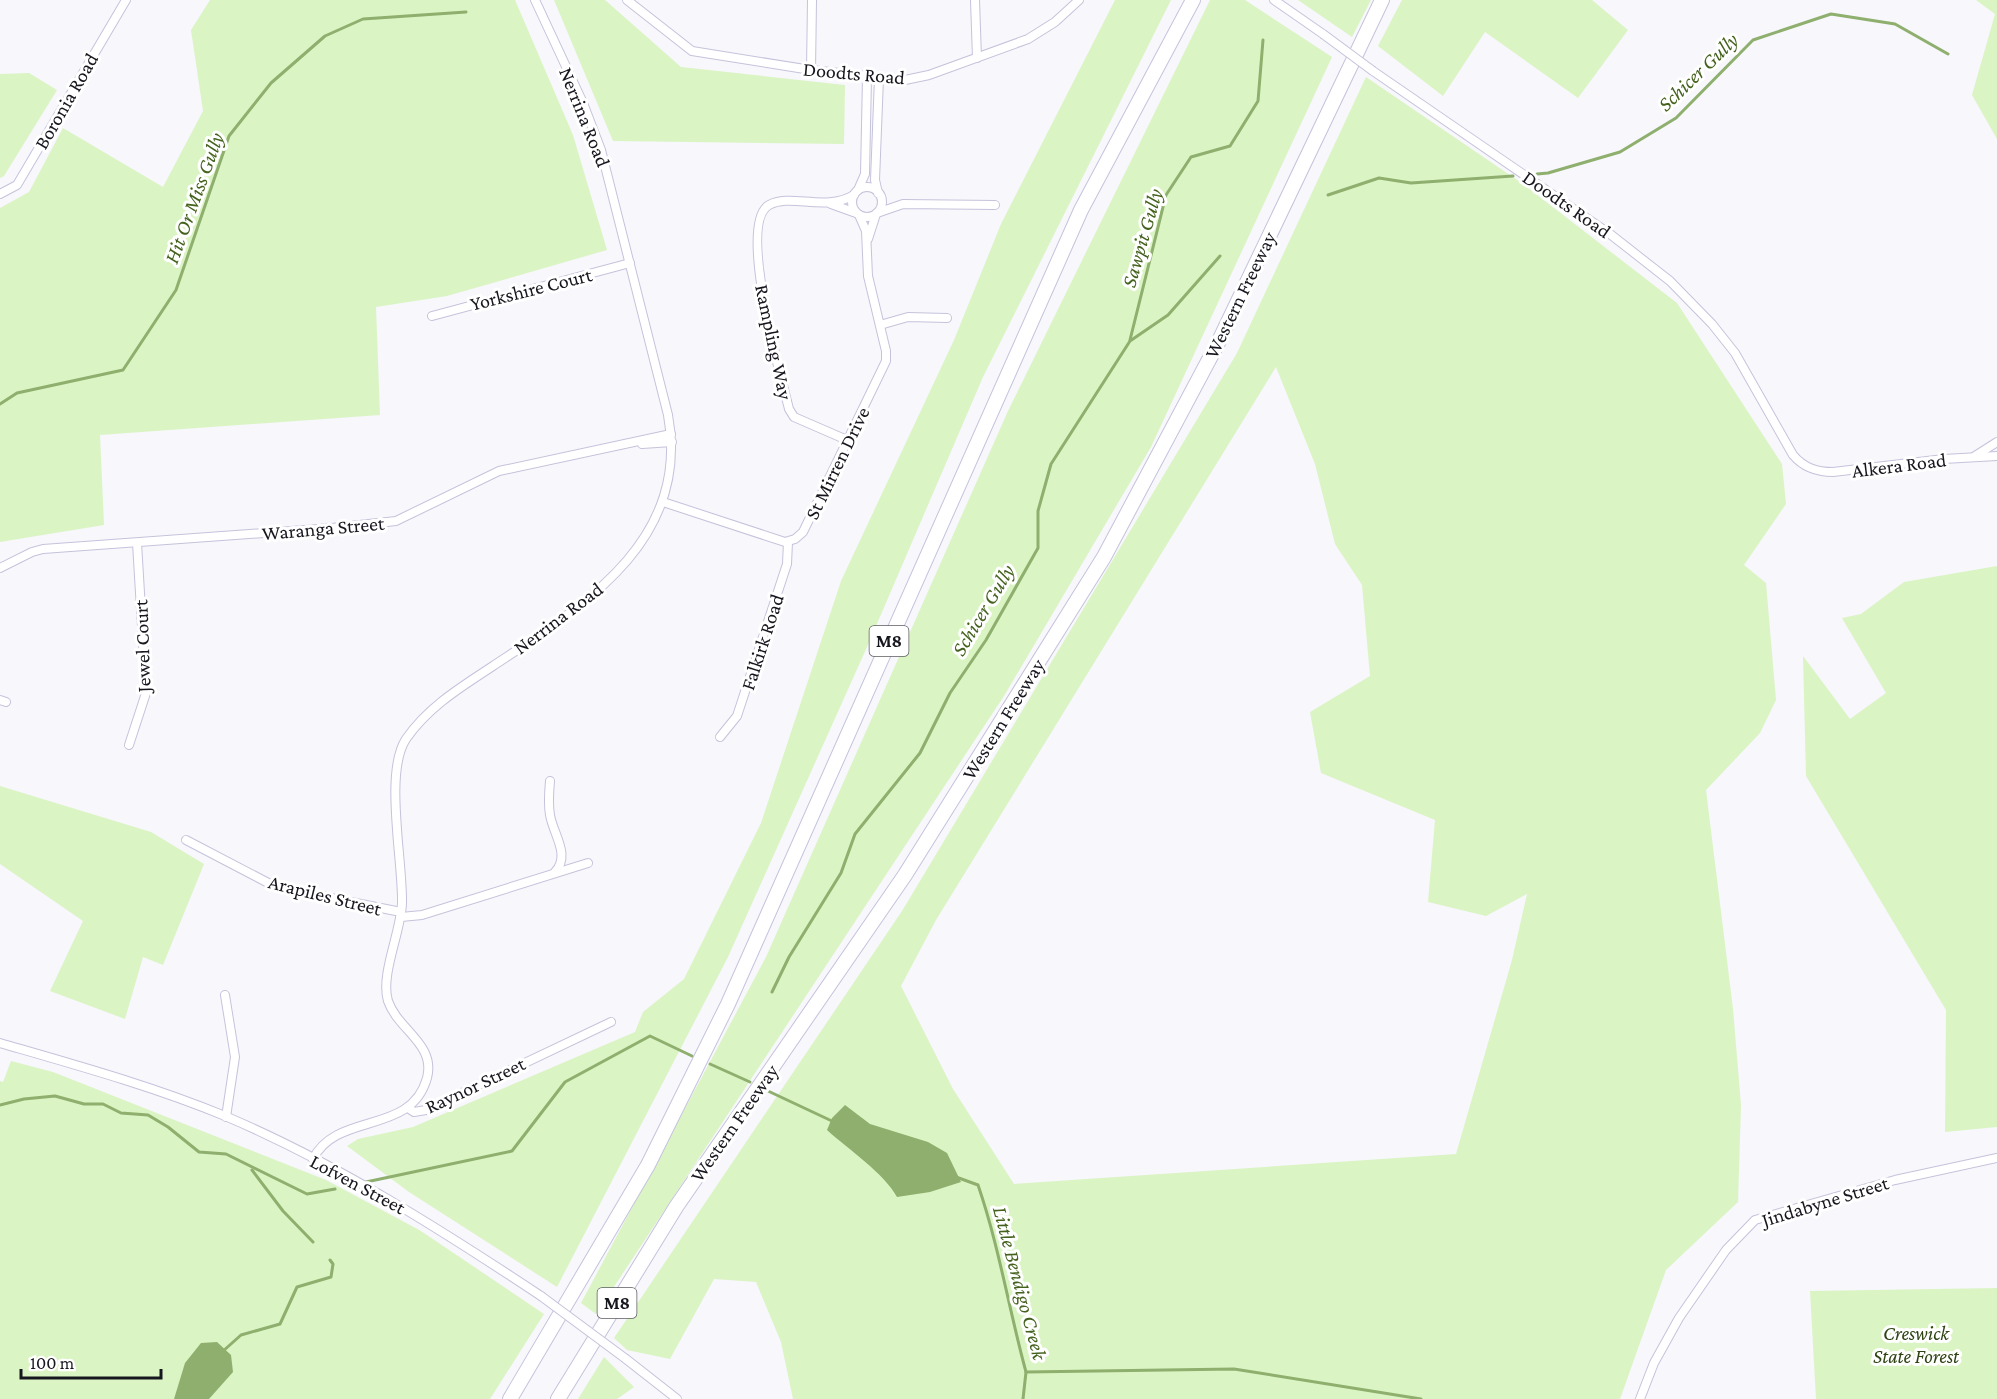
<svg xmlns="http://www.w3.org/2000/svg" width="1997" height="1399" font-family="'Crimson Pro',serif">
	<rect width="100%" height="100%" fill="#f7f7fc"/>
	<!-- green -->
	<g fill="#dbf4c4" fill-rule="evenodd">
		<path d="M210 0H515L573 135 607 250 447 296 376 307 380 415 100 435 104 525 0 542V208L29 192 63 128 163 187 203 111 191 30Z"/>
		<path d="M554 0H605L681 67 845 85 844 144 613 141Z"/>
		<path d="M1115 0H1171L983 377 867 647 728 957 557 1287 409 1192 347 1146 358 1139 413 1127 635 1032 643 1012 684 979 761 823 841 581 954 340 1001 224Z"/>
		<path d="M1210 0H1245L1332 57 1151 447 1004 696 596 1314 581 1303 766 957 1008 411Z"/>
		<path d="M1298 0H1371L1352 37Z"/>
		<path d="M1402 0H1592L1628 30 1578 98 1485 32 1443 96 1378 46Z"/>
		<path d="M1976 0H1997V139L1972 95 1995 14Z"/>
		<path d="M29 73 57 90 4 176 0 178V74Z"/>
		<path d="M1366 77 1523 184 1677 303 1782 464 1786 504 1744 565 1766 583 1776 700 1760 733 1706 790 1733 1009 1741 1105 1738 1202 1666 1270 1620 1399H793L781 1342 756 1282 714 1279 670 1359 627 1350 614 1338 902 911 1237 353ZM1276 367 1315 464 1335 544 1362 585 1370 676 1310 712 1321 773 1435 820 1428 902 1486 916 1527 894 1512 960 1456 1154 1014 1184 953 1089 901 986 936 920Z"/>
		<path d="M1997 566V1127L1945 1132 1946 1010 1806 776 1803 656 1850 719 1886 693 1842 618 1861 614 1904 582Z"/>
		<path d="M0 786 151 832 204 864 163 965 143 957 125 1019 50 991 83 921 0 864Z"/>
		<path d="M11 1061 53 1072 326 1180 421 1231 544 1314 490 1399H0V1081L3 1082Z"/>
		<path d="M1997 1288V1399H1816L1810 1291Z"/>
		<path d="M604 1357 634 1387 617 1399H578Z"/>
	</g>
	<!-- water -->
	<g fill="#8eaf6d">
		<path d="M845 1105 870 1124 928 1142 947 1153 961 1182 930 1192 897 1197C885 1174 848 1149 827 1130L832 1118Z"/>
		<path d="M217 1342 231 1355 233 1372 209 1399H174L185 1363 201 1343Z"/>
	</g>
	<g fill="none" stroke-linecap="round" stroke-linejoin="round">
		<!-- stream -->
		<g stroke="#8eaf6d" stroke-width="3">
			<path d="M1537 174 1548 173 1620 152 1676 118 1753 40 1831 14 1895 24 1948 54"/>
			<path d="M1328 195 1379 178 1411 183 1513 176"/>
			<path d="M1130 340 1166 195 1191 157 1230 146 1258 101 1263 40"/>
			<path d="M0 404 17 393 123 370 176 290 229 136 271 83 325 36 363 19 466 12"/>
			<path d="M772 992 789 957 841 873 855 834 920 753 950 693 986 640 1038 548V511L1051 464 1130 341 1168 315 1220 256"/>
			<path d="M710 1064 750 1082"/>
			<path d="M768 1091 834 1122"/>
			<path d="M0 1105 24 1099 55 1096 84 1104H103L121 1113 148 1115 168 1127 199 1152 226 1154 307 1194 335 1189"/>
			<path d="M252 1170 283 1211 313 1242"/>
			<path d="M956 1177 978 1185C999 1246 1009 1310 1026 1372L1234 1369 1421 1399"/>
			<path d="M366 1182 512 1151 565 1082 650 1036 692 1056"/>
			<path d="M222 1352 241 1335 280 1324 297 1287 331 1277 333 1264 330 1260"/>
			<path d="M1023 1399 1026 1372"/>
		</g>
		<defs>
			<g id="street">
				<path d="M627 0 692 51 811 70 905 80 929 75 1028 39 1055 22 1079 0"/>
				<path d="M975 0 977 58"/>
				<path d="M1274 0 1323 34"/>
				<path d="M811 70 812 0"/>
				<path d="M1373 71 1610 234 1670 281 1712 324 1735 353 1793 455C1804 468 1817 472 1833 472L1944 459 1997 456"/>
				<circle cx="867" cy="202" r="15"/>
				<path d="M858 190 865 174 867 77"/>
				<path d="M878 193 875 180 879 78"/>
				<path d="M0 194 17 185 126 0"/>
				<path d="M831 204 856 213"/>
				<path d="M877 213 903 204 995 205"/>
				<path d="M868 239 876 214"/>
				<path d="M432 316 630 263"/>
				<path d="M880 325 908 317 947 318"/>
				<path d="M847 440 794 417 789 409C781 377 737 223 769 205 791 193 825 212 854 195"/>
				<path d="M642 444 672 442"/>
				<path d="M1975 456 1997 442"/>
				<path d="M663 502 785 542 795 539 803 532 886 361V351L868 276 866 231 859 215"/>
				<path d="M0 568 32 552 43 549 332 528 396 521 499 471 671 434"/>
				<path d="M0 700 6 702"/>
				<path d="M720 737 737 716 787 564 788 542"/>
				<path d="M129 745 146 693 137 543"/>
				<path d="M550 781C549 792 548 804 550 815 553 834 571 855 555 872"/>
				<path d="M186 840 276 887 401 912"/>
				<path d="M401 917 422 915 588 863"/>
				<path d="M225 995 235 1057 226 1117"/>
				<path d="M0 1043C76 1065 152 1086 225 1116 336 1163 440 1229 541 1296"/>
				<path d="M408 1108 414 1112 426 1110 611 1022"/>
				<path d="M313 1159C337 1111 411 1136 427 1078 436 1044 398 1030 388 1001 380 975 401 932 402 903 403 861 384 772 406 739 428 707 461 687 493 666 583 606 691 541 668 415L601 150 583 103 535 0"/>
				<path d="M626 1359 677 1399"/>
				<path d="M1640 1399 1654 1363 1679 1318 1726 1250 1755 1220 1895 1180 1997 1158"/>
			</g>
			<g id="highway">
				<path d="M510 1399 648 1165 728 1004 1081 210 1193 0"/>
				<path d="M558 1399 676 1207 905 875 1104 557 1220 339 1382 0"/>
			</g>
		</defs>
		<!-- street casing -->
		<use href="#street" stroke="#c5c3db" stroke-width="10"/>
		<!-- highway casing -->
		<use href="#highway" stroke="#c5c3db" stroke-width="16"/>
		<!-- street -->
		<use href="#street" stroke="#fff" stroke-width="8"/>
		<!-- highway -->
		<use href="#highway" stroke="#fff" stroke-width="14"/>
		<defs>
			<g id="street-bridge">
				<path d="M1323 34 1373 71"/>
				<path d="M541 1296 626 1359"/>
			</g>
		</defs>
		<!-- street-bridge casing -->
		<use href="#street-bridge" stroke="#c5c3db" stroke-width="10" stroke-linecap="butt"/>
		<!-- street-bridge -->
		<use href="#street-bridge" stroke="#fff" stroke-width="8"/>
	</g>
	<g text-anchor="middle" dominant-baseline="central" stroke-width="6" stroke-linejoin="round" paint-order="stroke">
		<!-- shield labels -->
		<g fill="#fff" stroke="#5c5c62" stroke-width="1.5">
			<rect x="869.5" y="626" width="39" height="30" rx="4.5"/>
			<rect x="597.5" y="1288" width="39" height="30" rx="4.5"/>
		</g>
		<g font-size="18" font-weight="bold" fill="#16161e">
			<text x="889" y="641">M8</text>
			<text x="617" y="1303">M8</text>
		</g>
		<!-- street labels -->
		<g font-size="20" fill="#16161e" stroke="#fff">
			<text transform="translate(854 73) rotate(5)">Doodts Road</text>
			<text transform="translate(66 101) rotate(-60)">Boronia Road</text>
			<text transform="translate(585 117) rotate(68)">Nerrina Road</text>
			<text transform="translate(1567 204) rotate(35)">Doodts Road</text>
			<text transform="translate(531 289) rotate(-14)">Yorkshire Court</text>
			<text transform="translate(1240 295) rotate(-64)">Western Freeway</text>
			<text transform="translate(774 342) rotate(78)">Rampling Way</text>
			<text transform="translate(837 463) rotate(-64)">St Mirren Drive</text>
			<text transform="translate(1899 465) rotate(-7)">Alkera Road</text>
			<text transform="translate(323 528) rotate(-5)">Waranga Street</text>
			<text transform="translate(558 618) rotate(-37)">Nerrina Road</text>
			<text transform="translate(762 642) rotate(-72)">Falkirk Road</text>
			<text transform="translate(142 646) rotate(-92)">Jewel Court</text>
			<text transform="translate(1003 719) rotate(-58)">Western Freeway</text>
			<text transform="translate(325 895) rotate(14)">Arapiles Street</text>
			<text transform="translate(475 1085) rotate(-25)">Raynor Street</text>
			<text transform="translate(734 1123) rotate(-55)">Western Freeway</text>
			<text transform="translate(358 1184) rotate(28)">Lofven Street</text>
			<text transform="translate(1825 1201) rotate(-17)">Jindabyne Street</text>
		</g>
		<!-- park labels -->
		<g font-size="20" font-style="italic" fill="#2e4313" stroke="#fff">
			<text x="1916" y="1333">Creswick<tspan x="1916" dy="23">State Forest</tspan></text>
		</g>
		<!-- water labels -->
		<g font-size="21" font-style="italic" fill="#44621d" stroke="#fff">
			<text transform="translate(1698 72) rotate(-44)">Schicer Gully</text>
			<text transform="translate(194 198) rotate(-70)">Hit Or Miss Gully</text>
			<text transform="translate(1142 238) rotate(-74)">Sawpit Gully</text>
			<text transform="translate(983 610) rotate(-59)">Schicer Gully</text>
			<text transform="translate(1020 1283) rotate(75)">Little Bendigo Creek</text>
		</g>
	</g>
	<!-- scale -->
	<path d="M21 1369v9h140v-9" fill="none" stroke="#16161e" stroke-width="3"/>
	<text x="30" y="1369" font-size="18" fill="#16161e" stroke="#ffffff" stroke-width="4.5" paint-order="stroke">100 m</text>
</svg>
